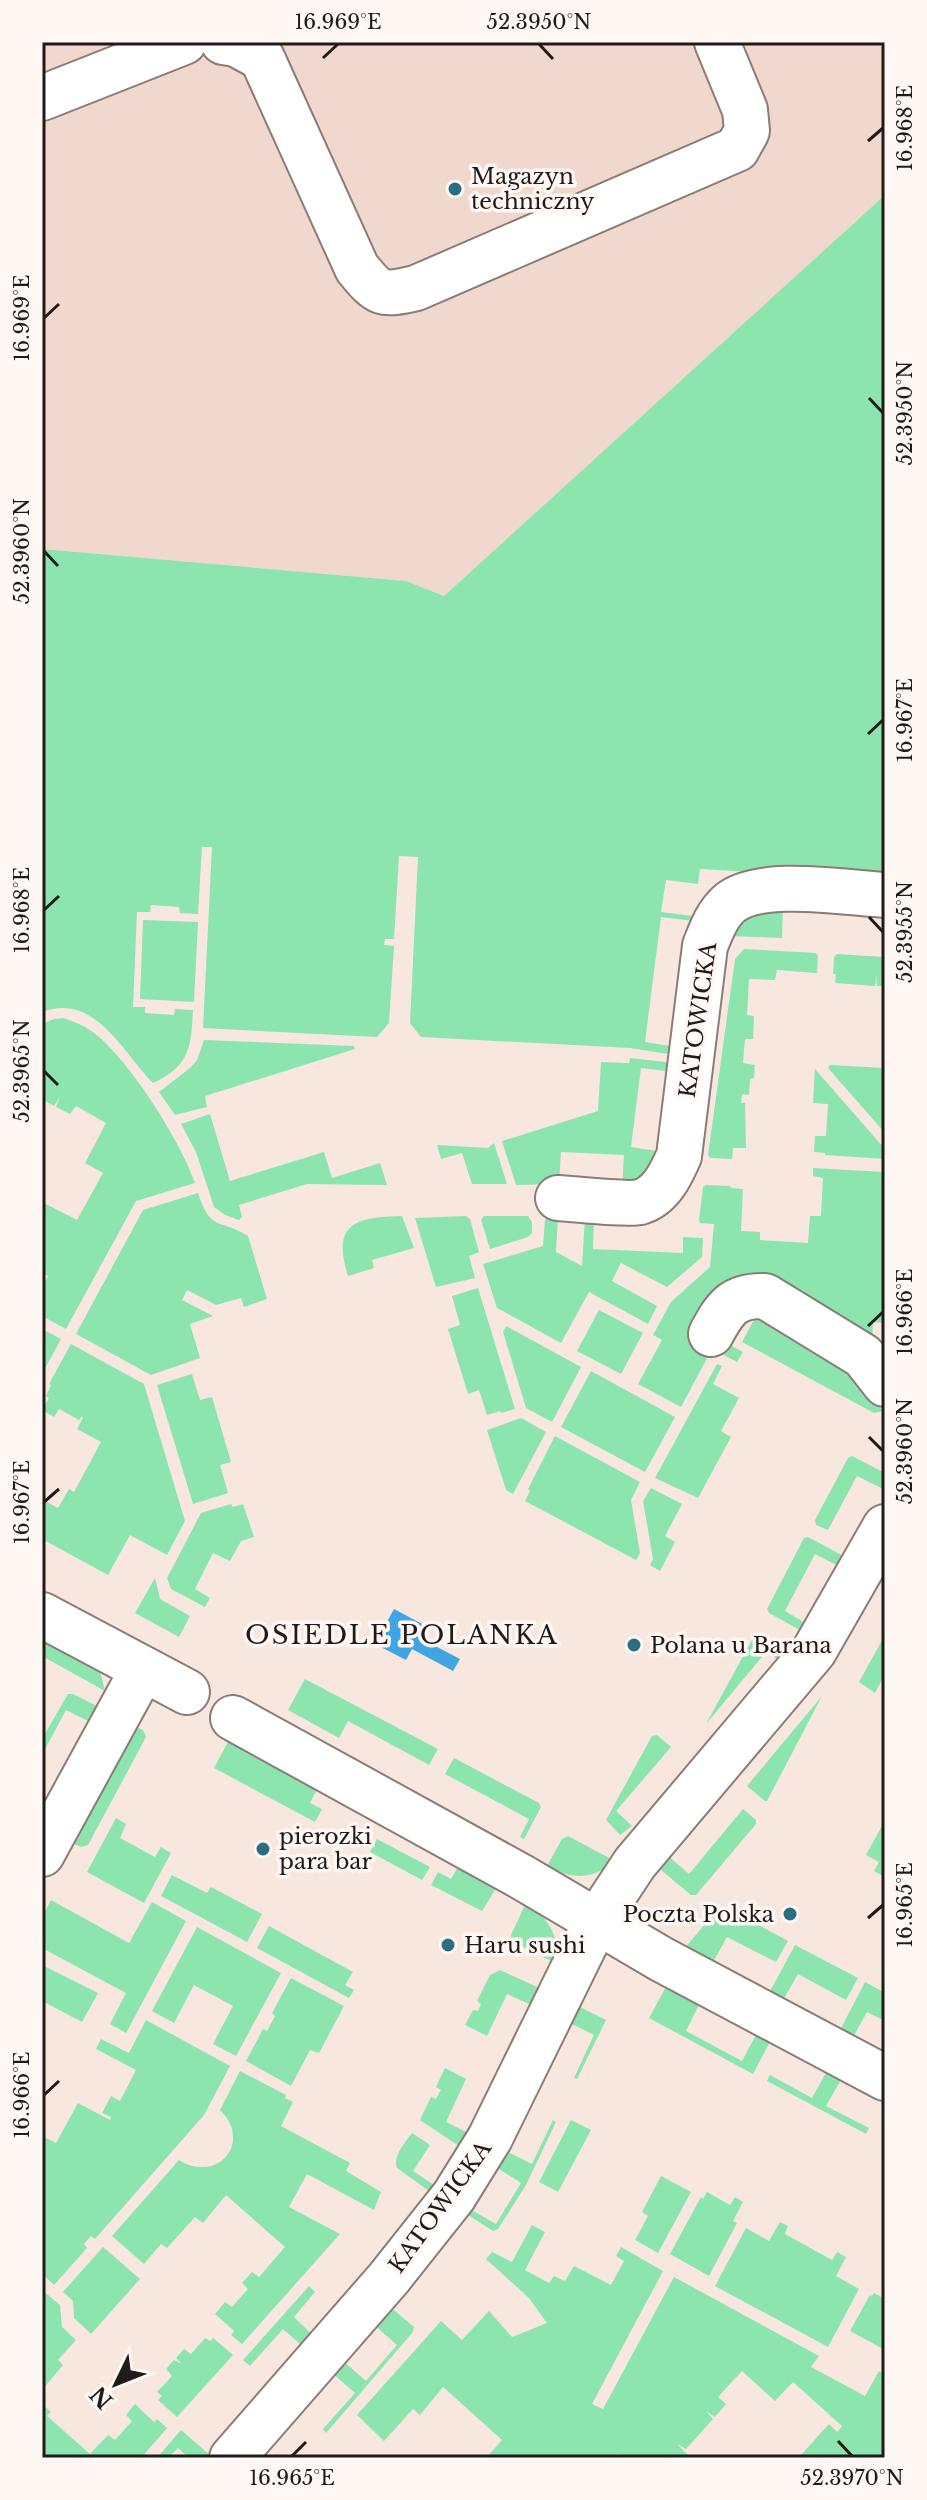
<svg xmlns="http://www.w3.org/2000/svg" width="927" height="2500" font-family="'Libre Baskerville',serif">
	<rect width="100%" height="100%" fill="#f8e7df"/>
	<!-- industrial -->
	<path fill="#f0d8ce" d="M42 42H885V195L444 596 406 581 42 549Z"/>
	<!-- green -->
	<g fill="#8ce5ae">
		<path d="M885 195V880L700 869 698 884 666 880 661 912 693 916V921L661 917 645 1042 676 1047 675 1055 630 1048 421 1037 410 1023 418 857 399 856 394 939H385L384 945 394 946 389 1023 377 1037 203 1028 212 847H202L198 914 180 913 179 907 151 905 150 912H137L133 1007H145V1013L174 1015 175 1009 193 1010C191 1047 190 1066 153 1083 123 1053 95 992 42 1012V549L406 581 444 596Z"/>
		<path d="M783 906 782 938 725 936 742 915Z"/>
		<path d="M143 920 198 922 194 1002 140 999Z"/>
		<path d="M744 949 816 953 818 956 817 973 777 970 775 980 749 979 747 1015 754 1016 753 1039H745L743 1063 755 1065 754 1078 750 1079 749 1095 742 1094 741 1103H745L746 1148H733L732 1159 710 1158 708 1155 735 959Z"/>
		<path d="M837 954 885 957V986H877V976L875 986 835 983 836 974H833L834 957Z"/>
		<path d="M63 1018C73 1021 83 1025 91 1031 126 1054 182 1143 195 1183L136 1201 66 1329 42 1316V1287L48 1276 42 1272V1202L77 1220 103 1173 85 1163 106 1123 76 1106 70 1114 56 1107 60 1096 54 1106 42 1099V1024L54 1019Z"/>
		<path d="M204 1040 354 1046 355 1049 205 1096 207 1107 175 1115 159 1092 190 1068 197 1060Z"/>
		<path d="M630 1058 674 1063 673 1072 641 1068 631 1147 663 1152 655 1174 622 1187 624 1155 561 1152 559 1184 516 1185 502 1141 598 1111 601 1062 629 1063Z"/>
		<path d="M830 1065 885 1068V1133L828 1068Z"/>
		<path d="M815 1069 885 1149V1159L825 1155V1153L814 1152 815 1136H826L828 1104 813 1103Z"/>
		<path d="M210 1114 230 1181 324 1152 332 1178 380 1163 387 1185 307 1184 239 1205 242 1217 239 1220 225 1215 214 1207 196 1152 181 1124Z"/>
		<path d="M494 1143 507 1184H472L462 1153 441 1159 437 1145 488 1148Z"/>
		<path d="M813 1168 885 1172V1323L873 1322 872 1342 885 1344V1361L766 1275C724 1273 712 1291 694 1325L743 1352 737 1362 712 1349 681 1407 638 1384 662 1340 653 1335 671 1302 710 1267 714 1224 700 1223 699 1220 703 1187 706 1185 730 1186 731 1188 743 1189 741 1231 760 1232V1240L808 1243 810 1216H821L823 1178 813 1176Z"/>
		<path d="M198 1193C211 1233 220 1218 248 1236L267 1299 244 1307 241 1298 216 1305 187 1290 182 1300 213 1316 190 1324 200 1358 151 1375 76 1334 143 1210Z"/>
		<path d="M402 1216 414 1248 372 1260 374 1268 348 1276C331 1223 356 1217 402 1216Z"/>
		<path d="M466 1216 470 1219 479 1252 469 1256 475 1278 436 1287 415 1218Z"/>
		<path d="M484 1216H528L532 1222V1233L528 1237 490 1249 481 1220Z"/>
		<path d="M549 1216H558L556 1252 582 1266 585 1217 594 1218 593 1249 683 1253V1237L703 1238 702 1257 667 1287 621 1263 612 1281 657 1306 648 1324 589 1292 561 1343 497 1308 483 1264 543 1246 545 1220Z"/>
		<path d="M478 1288 515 1409 501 1413 500 1411 487 1415 479 1390 468 1394 448 1329 460 1325 452 1296Z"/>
		<path d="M599 1310 643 1333 621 1374 577 1351Z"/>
		<path d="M757 1314 849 1370 883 1411 874 1413 742 1342Z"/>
		<path d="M506 1326 581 1367 552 1422 526 1408 503 1332Z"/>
		<path d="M42 1329 61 1339 42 1374Z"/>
		<path d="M71 1344 144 1384 185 1521 167 1555 130 1535 108 1575 42 1539V1499L58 1508 69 1489 74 1492 101 1442 77 1429 83 1418 82 1416 79 1420 59 1409 54 1417 42 1410 49 1398 46 1396 51 1385 49 1384Z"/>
		<path d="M717 1364 722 1366 713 1384 739 1398 721 1431 731 1437 698 1498 655 1478Z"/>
		<path d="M591 1371 675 1417 645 1472 561 1427Z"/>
		<path d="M192 1374 200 1400 212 1397 231 1462 220 1465 228 1493 193 1504 157 1385Z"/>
		<path d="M521 1418 546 1432 513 1494 506 1490 487 1430Z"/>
		<path d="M555 1436 640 1482 631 1500 640 1553 636 1560 525 1501 530 1491 528 1489Z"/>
		<path d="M852 1456 885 1473V1490L857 1476 828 1530 816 1525 815 1520 848 1458Z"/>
		<path d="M651 1488 682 1504 665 1536 675 1542 660 1571 650 1565 653 1559 643 1501Z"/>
		<path d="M231 1504 233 1507 243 1504 254 1537 241 1541 230 1561 213 1553 195 1589 210 1598 205 1607 171 1589 167 1578 201 1513Z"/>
		<path d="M808 1537 849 1559 844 1569 815 1554 785 1611 812 1627 807 1634 769 1613 767 1609 804 1538Z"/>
		<path d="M155 1578 160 1599 190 1616 179 1637 135 1613Z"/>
		<path d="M42 1634 99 1667 105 1691 42 1656Z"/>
		<path d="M885 1635V1674L875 1693 859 1682Z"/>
		<path d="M756 1636 790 1655 784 1663 766 1652 706 1724 753 1638Z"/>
		<path d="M305 1679 438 1749 429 1765 348 1721 339 1738 288 1710Z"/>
		<path d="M68 1694H73L101 1708 94 1724 66 1710 44 1751 42 1739Z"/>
		<path d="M822 1696 767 1801H765L747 1786Z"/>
		<path d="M134 1726 143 1730 146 1737 88 1845 81 1847 68 1841Z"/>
		<path d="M657 1735 671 1747 616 1811 632 1826 620 1835 606 1820 652 1736Z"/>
		<path d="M230 1738 318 1787 310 1803 322 1809 315 1822 214 1768Z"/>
		<path d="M454 1758 539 1803 541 1807 524 1839 520 1837 529 1819 445 1774Z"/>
		<path d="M743 1809 756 1820V1824L696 1895H691L655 1865 665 1853 689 1874Z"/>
		<path d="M116 1818 126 1824 120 1838 155 1857 161 1847 171 1853 144 1903 87 1872Z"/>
		<path d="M885 1820V1877L874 1871 879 1862 866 1855Z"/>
		<path d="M568 1836 615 1861C593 1880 572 1880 547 1866L562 1839Z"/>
		<path d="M377 1839 430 1867 422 1880 370 1852Z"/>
		<path d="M460 1863 498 1885 482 1911 431 1885 438 1872 451 1879Z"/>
		<path d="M172 1875 207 1893 211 1887 262 1914 247 1942 161 1896Z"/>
		<path d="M51 1900 129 1943 152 1902 186 1921 126 2033 110 2024 126 1993 42 1948V1917Z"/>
		<path d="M526 1903C550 1919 559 1936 557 1964L512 1941 511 1935Z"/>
		<path d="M726 1907 788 1941 776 1962 727 1937 712 1964 684 1949 716 1911Z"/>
		<path d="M269 1926 353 1972 345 1985 354 1990 349 1998 257 1948Z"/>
		<path d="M197 1927 281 1973 236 2056 213 2044 233 2006 194 1985 174 2023 152 2011Z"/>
		<path d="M795 1945 858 1978 846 2000 798 1974 782 2002 768 1995Z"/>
		<path d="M42 1965 98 1993 82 2022 42 2001Z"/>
		<path d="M500 1970 544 1990 536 2007 507 1994 487 2036 465 2025 473 2010 478 2011 481 2004 477 2001 490 1975Z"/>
		<path d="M291 1978 344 2006 319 2053 310 2050 291 2086 246 2061 263 2029 267 2031 275 2016 272 2013Z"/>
		<path d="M865 1982 885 1993V2021L867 2012 852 2039 839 2032Z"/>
		<path d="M667 1985 700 2003 686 2031 742 2061 757 2033 771 2040 753 2074 649 2018Z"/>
		<path d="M574 2004 606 2020 577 2079 574 2078 594 2035 566 2021Z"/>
		<path d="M146 2020 230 2066 204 2115 95 2239 91 2236 84 2244 87 2248 54 2285 42 2274V2136L56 2143 78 2103 110 2120 111 2117 102 2113 111 2096 120 2101 136 2070 96 2049 101 2039 129 2053Z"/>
		<path d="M445 2068 466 2079 446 2122 474 2136 465 2150 420 2120 431 2097 436 2099 441 2090 436 2087Z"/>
		<path d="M240 2071 286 2095 285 2098 293 2102 281 2126 350 2163 346 2171 381 2192 374 2210 307 2174 289 2207 340 2234 242 2344 231 2335 234 2331 215 2314 225 2302 232 2307 248 2289 242 2283 252 2272 259 2277 285 2247 226 2195 203 2223 195 2217 167 2248 161 2244 144 2264 112 2236 179 2160C218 2184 253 2142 220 2110Z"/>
		<path d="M827 2071 842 2078 826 2106 869 2128 866 2134 767 2081 770 2075 812 2098Z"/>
		<path d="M553 2120 556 2122 526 2185 498 2229 493 2231 465 2213 468 2208 496 2224 521 2183 494 2166 504 2150 532 2164Z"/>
		<path d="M571 2120 591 2130 558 2192 539 2182Z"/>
		<path d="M412 2133 430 2145 413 2171 440 2189 436 2196 397 2168C393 2155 405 2143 412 2133Z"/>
		<path d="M661 2176 691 2192 658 2253 635 2240 648 2216 642 2212Z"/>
		<path d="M707 2192 730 2205 735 2197 743 2202 733 2221 737 2223 709 2276 670 2254 701 2197 703 2199Z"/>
		<path d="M780 2222 788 2226 785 2234 832 2260 837 2252 846 2257 836 2276 859 2289 828 2347 715 2286 746 2228 769 2241Z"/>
		<path d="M532 2225 545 2232 525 2270 549 2283 554 2276 565 2281 574 2266 611 2285 624 2261 616 2256 621 2247 663 2271 592 2404 603 2409 674 2277 819 2356 811 2367 865 2396 879 2371 885 2374V2458H803L800 2456 829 2424 837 2432 842 2426 793 2382 775 2401 742 2371 718 2397 726 2404 715 2417 706 2411 713 2419 686 2449 677 2444 691 2458H622L617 2454 613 2458H486L502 2440 443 2387 420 2415 413 2409 384 2441 357 2415 441 2321 462 2340 489 2311 512 2337 547 2323 529 2298 486 2259 492 2252 512 2262Z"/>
		<path d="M103 2247 140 2279 91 2334 74 2318 73 2301 63 2292Z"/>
		<path d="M309 2286 315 2292 294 2317 317 2339 307 2350 283 2329 250 2366 243 2360Z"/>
		<path d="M42 2290 60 2305 62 2327 76 2340 58 2360 63 2365 42 2390Z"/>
		<path d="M874 2293 885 2299V2350L850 2331 870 2295 872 2296Z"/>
		<path d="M389 2306 414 2327 413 2332 326 2433 323 2429 355 2393 331 2372 342 2360 366 2381 397 2345 373 2324Z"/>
		<path d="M205 2338 210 2341 213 2338 233 2355 177 2417 158 2400 162 2396 157 2392 172 2376 166 2369 174 2360 182 2364 176 2358 184 2349 191 2354Z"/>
		<path d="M42 2404 51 2412 47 2416 90 2454 108 2435 115 2440 132 2421 126 2415 135 2404 154 2422 157 2419 167 2428 141 2458H42Z"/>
		<path d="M181 2430 212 2457 211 2458H189L178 2448 168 2458H157Z"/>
	</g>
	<!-- water -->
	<path fill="#3fa6e3" d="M394 1609 424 1625 418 1637 460 1659 453 1671 412 1649 406 1660 375 1644Z"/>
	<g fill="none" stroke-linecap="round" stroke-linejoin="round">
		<defs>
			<g id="minor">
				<path d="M223 42 236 44 262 58 357 268C379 295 381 296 416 288L737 149 747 131 745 110 717 42"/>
				<path d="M42 98 184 42"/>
				<path d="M558 1198C575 1199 627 1205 640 1202 661 1196 671 1174 679 1156L705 946C711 931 717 914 730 903 760 878 846 893 885 895"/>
				<path d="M711 1334C725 1308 733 1295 765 1296L863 1356 885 1384"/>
				<path d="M42 1615 187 1692"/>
				<path d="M233 1718 520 1876 661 1959 885 2078"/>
				<path d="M42 1854 143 1669"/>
				<path d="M232 2458 389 2278 454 2196 490 2138 596 1922 635 1863 814 1651 885 1527"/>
			</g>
		</defs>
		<!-- minor casing -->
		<use href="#minor" stroke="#8b7d75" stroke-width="48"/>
		<!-- minor -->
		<use href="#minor" stroke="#fff" stroke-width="44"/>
	</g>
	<!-- ticks -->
	<path fill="none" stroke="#201a18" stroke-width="3" d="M539 44 553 59M323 58 338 44M868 141 883 128M44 318 59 304M869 398 883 413M44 551 58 566M868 734 883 720M44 910 59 896M869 917 883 932M44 1071 58 1085M868 1326 883 1312M869 1437 883 1451M44 1502 59 1489M868 1918 883 1905M44 2095 59 2081M838 2441 852 2456M292 2456 306 2442"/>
	<!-- markers -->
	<g fill="#2c6e81" stroke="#fef7f4" stroke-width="3">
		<circle cx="455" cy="189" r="8"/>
		<circle cx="634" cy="1645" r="8"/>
		<circle cx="263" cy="1849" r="8"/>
		<circle cx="790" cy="1914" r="8"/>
		<circle cx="448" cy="1945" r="8"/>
	</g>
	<g text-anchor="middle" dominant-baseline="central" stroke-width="7" stroke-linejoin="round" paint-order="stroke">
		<!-- poi labels -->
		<g font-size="22" fill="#201a18" stroke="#fef7f4" text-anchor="start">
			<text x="471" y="176">Magazyn<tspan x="471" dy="25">techniczny</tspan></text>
			<text x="650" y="1645">Polana u Barana</text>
			<text x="279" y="1836">pierozki<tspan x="279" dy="25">para bar</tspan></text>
			<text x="774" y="1914" text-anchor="end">Poczta Polska</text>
			<text x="464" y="1945">Haru sushi</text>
		</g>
		<!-- street labels -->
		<g font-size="22" fill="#201a18" stroke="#fef7f4">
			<text transform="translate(698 1020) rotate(-82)">KATOWICKA</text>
			<text transform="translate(440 2207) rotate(-54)">KATOWICKA</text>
		</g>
		<!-- quarter labels -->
		<g font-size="26" letter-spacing="2" fill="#201a18" stroke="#fef7f4">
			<text x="402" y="1635">OSIEDLE POLANKA</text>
		</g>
	</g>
	<!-- border -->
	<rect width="927" height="2500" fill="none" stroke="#fef7f4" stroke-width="88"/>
	<!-- north arrow -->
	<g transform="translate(116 2384) rotate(227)" stroke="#fef7f4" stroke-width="6" paint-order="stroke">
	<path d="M0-6L14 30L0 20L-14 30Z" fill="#201a18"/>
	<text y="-12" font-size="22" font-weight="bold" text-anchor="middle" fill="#201a18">N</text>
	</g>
	<rect x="44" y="44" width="839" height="2412" fill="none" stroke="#201a18" stroke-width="3"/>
	<g font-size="20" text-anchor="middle" fill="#201a18">
		<text x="338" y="29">16.969°E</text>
		<text x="539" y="29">52.3950°N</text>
		<text transform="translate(905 128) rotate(-90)" y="7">16.968°E</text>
		<text transform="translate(22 318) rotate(-90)" y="7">16.969°E</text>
		<text transform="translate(905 413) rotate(-90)" y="7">52.3950°N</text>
		<text transform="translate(22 551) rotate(-90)" y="7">52.3960°N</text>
		<text transform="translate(905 720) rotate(-90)" y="7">16.967°E</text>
		<text transform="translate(22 910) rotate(-90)" y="7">16.968°E</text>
		<text transform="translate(905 932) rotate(-90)" y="7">52.3955°N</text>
		<text transform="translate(22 1071) rotate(-90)" y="7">52.3965°N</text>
		<text transform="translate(905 1312) rotate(-90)" y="7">16.966°E</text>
		<text transform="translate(905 1451) rotate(-90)" y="7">52.3960°N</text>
		<text transform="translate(22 1502) rotate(-90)" y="7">16.967°E</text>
		<text transform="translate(905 1905) rotate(-90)" y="7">16.965°E</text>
		<text transform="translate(22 2095) rotate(-90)" y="7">16.966°E</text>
		<text x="292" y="2485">16.965°E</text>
		<text x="852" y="2485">52.3970°N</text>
	</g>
</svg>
